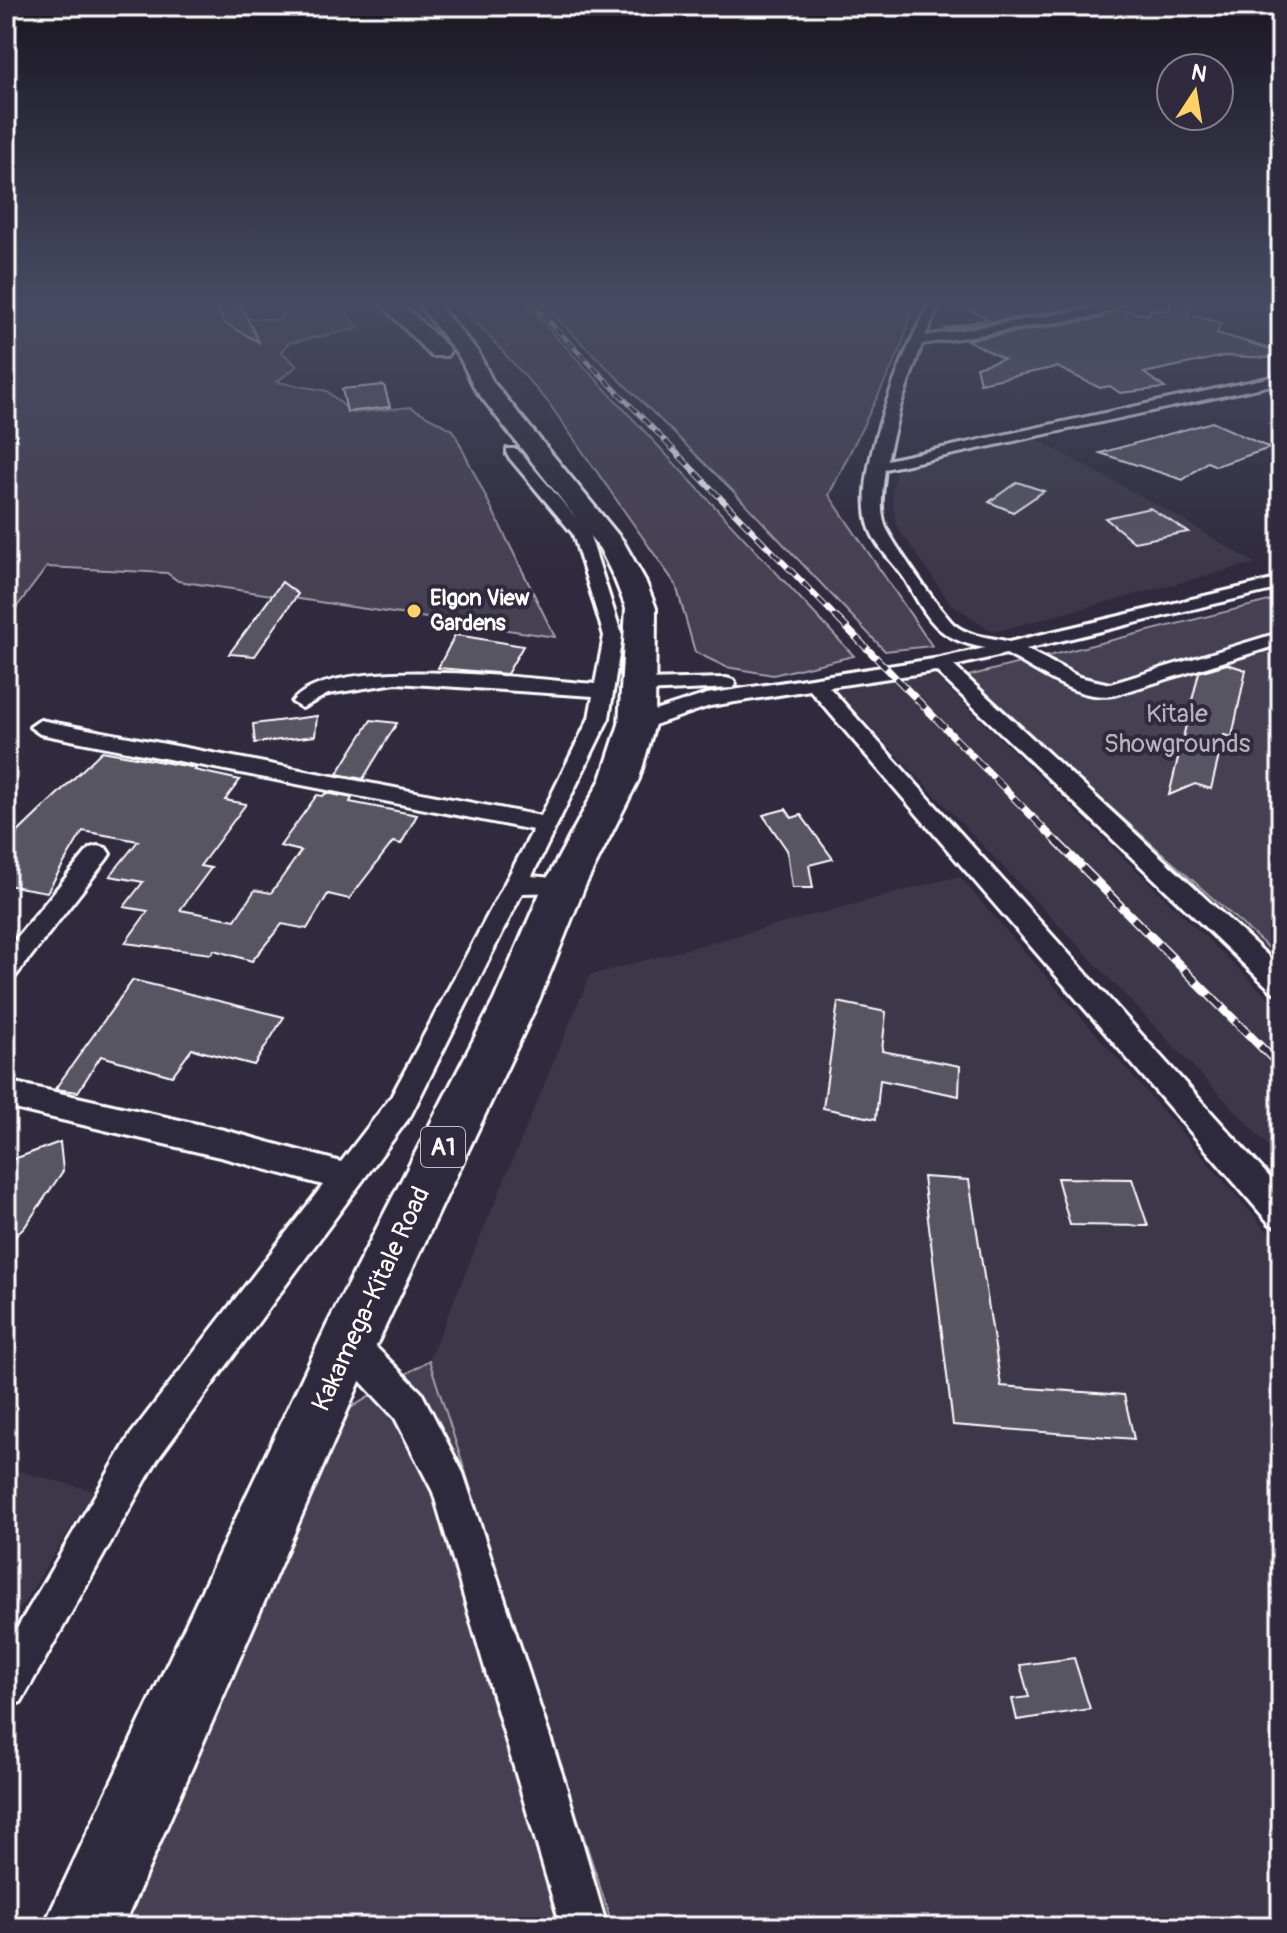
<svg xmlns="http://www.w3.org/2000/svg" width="1287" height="1933" font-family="Pangolin,sans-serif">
	<rect width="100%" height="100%" fill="#2f2a3d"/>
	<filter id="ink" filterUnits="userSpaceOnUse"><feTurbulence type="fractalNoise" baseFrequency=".0125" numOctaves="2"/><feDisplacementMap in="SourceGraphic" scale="16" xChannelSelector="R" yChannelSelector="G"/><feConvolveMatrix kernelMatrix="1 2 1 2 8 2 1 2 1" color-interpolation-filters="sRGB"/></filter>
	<g filter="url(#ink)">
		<!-- built -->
		<g fill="#3c3749">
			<path d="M1036 439 1161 507 1255 563 993 632 950 603 896 525 892 491 897 469Z"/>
			<path d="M932 673 1281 1010V1159L835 690Z"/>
			<path d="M959 876 1281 1247V1927H613L429 1360 590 975Z"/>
			<path d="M6 1468 94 1491 6 1631Z"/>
		</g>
		<!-- green -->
		<g fill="#464152" stroke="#a2a0a8" stroke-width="2">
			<path d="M6 302H165L166 305 191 306 213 315 279 320 290 302H337L359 328 289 343 281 351 297 366 277 382 327 391 352 413 411 407 453 430 555 637 178 581 167 573 47 567 6 621Z"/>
			<path d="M458 302H524L854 656 773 675 726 667 695 652 676 585 548 402Z"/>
			<path d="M540 302H915L900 351 829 495 932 646 885 651 733 491Z"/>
			<path d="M1281 598V959L964 677Z"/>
			<path d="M429 1360 613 1927H126L336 1417Z"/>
		</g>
		<!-- building -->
		<g fill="#595564" stroke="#fff" stroke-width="2">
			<path d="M956 302H1073L1095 305 948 329 945 328 988 319Z"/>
			<path d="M1171 302H1193L1187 314 1221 323 1217 333 1277 351 1275 358 1224 356 1144 373 1165 388 1120 393 1110 386 1100 388 1057 367 980 383 976 367 1004 359 967 340 1101 318 1118 309 1148 315 1151 309 1167 311Z"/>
			<path d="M240 304 259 342 224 323 217 307Z"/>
			<path d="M384 385 390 407 347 412 342 389Z"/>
			<path d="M1212 422 1270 448 1216 466 1207 462 1183 480 1100 453Z"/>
			<path d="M1017 482 1044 491 1013 512 989 502Z"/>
			<path d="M1150 508 1188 532 1134 542 1105 518Z"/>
			<path d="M282 582 298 594 255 656 229 654Z"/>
			<path d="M455 635 469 637 523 646 507 674 438 668Z"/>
			<path d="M1227 664 1246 670 1232 737 1224 735 1211 789 1195 784 1169 795 1199 672Z"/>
			<path d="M317 716 315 736 255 743 253 724Z"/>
			<path d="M371 720 397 723 363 779 337 774Z"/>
			<path d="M102 751 196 768 194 770 240 780 225 800 246 804 200 866 211 868 180 910 235 920 255 890 271 893 301 851 280 846 317 795 323 796 326 793 352 798 350 802 417 815 401 844 393 842 349 899 328 894 307 929 282 924 252 961 214 950 211 954 125 943 148 911 124 907 143 882 110 876 138 841 83 831 47 892 6 885V847L11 839Z"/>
			<path d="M786 809 792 818 801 815 833 859 809 865 813 888H792L787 850 763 815Z"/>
			<path d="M133 980 284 1017 254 1065 192 1049 172 1076 101 1056 78 1092 55 1089Z"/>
			<path d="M838 1002 886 1012 882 1051 960 1066 959 1096 880 1080 876 1119 823 1108Z"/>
			<path d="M60 1142 63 1171 24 1228 6 1244V1162Z"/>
			<path d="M923 1177 969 1180 1001 1386 1124 1395 1134 1439 953 1425Z"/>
			<path d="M1057 1178 1132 1179 1148 1226 1070 1225Z"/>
			<path d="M1074 1658 1090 1709 1017 1720 1012 1699 1029 1697 1020 1665Z"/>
		</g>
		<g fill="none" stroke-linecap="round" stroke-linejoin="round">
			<defs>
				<g id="minor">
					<path d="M930 302H941L925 336 1098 308 1112 302H1126L1101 315 922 344 900 407 887 460 1281 375V383L885 469C883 487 879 507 885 525 889 538 945 618 956 626 971 637 992 637 1009 642L1281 578V588L1026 649 1079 677 1110 684 1281 632V644L1118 694C1079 704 1039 670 1006 654L954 666 1281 968V995L1272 991 936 671 829 687 1281 1190V1228L1270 1224 810 690 710 706 637 731 627 724 630 719 707 694 940 658 985 648C937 639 929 621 906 581 894 562 875 547 869 526 852 471 905 349 930 302Z"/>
					<path d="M1265 302H1281V307L1267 304Z"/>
					<path d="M507 449H517L589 533 622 636 609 718 532 876 573 880 576 886 573 892 522 893 411 1115 157 1460 21 1702 6 1708V1647L131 1434 323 1185 224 1158 6 1107V1081L224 1130 341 1162 391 1097 533 830 40 734 30 727 40 720 541 816 589 718 593 696 396 683 328 694 302 708 292 702C330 652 534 680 595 684L604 636 573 534 507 455Z"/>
					<path d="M726 678 733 680 736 684 733 688 642 692 632 686 642 680Z"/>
					<path d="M98 846 106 848 110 854 106 860 15 977 6 980V951L90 848Z"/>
					<path d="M348 1326 360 1331 421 1392 463 1473 565 1783 607 1927H561L433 1492 395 1418 336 1355 331 1343 336 1331Z"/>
				</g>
				<g id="trunk">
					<path d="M379 302H400L447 346 450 351 447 356H431Z"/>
					<path d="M417 302H436L478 352 493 382 623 541 645 580 656 608 655 724 639 779 585 886 539 1000 368 1363 123 1927H43L328 1323 494 1000 543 886 601 779 619 724 626 608 615 580 600 549 475 389 460 358Z"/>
				</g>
			</defs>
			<!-- minor casing -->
			<use href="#minor" stroke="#fff" stroke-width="6"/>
			<!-- trunk casing -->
			<use href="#trunk" stroke="#fff" stroke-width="6"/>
			<!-- minor -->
			<use href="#minor" fill="#2f2a3d" fill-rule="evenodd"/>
			<!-- trunk -->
			<use href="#trunk" fill="#2f2a3d" fill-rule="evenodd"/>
			<defs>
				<path id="rail-far3" d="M530 302 667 443"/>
				<path id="rail-far2" d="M665 441 839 620"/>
				<path id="rail-far1" d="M837 618 1059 844"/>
				<path id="rail" d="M1057 842 1281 1067"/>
			</defs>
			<!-- rail-far3 casing -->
			<use href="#rail-far3" stroke="#fff" stroke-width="5"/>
			<!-- rail-far2 casing -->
			<use href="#rail-far2" stroke="#fff" stroke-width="6"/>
			<!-- rail-far1 casing -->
			<use href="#rail-far1" stroke="#fff" stroke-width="7"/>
			<!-- rail casing -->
			<use href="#rail" stroke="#fff" stroke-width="9"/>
			<!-- rail-far3 -->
			<use href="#rail-far3" stroke="#2f2a3d" stroke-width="3" stroke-dasharray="9" stroke-linecap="butt"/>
			<!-- rail-far2 -->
			<use href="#rail-far2" stroke="#2f2a3d" stroke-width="4" stroke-dasharray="11" stroke-linecap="butt"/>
			<!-- rail-far1 -->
			<use href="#rail-far1" stroke="#2f2a3d" stroke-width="5" stroke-dasharray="14" stroke-linecap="butt"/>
			<!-- rail -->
			<use href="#rail" stroke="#2f2a3d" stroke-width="6" stroke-dasharray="18" stroke-linecap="butt"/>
		</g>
	</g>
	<!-- sky -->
	<linearGradient id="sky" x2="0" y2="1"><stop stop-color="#1a1722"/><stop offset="0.53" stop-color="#474a62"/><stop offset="1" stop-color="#474a62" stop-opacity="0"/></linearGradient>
	<rect width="1287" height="572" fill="url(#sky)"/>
	<!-- markers -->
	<circle fill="#ffd166" stroke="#2f2a3d" stroke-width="3" cx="414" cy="611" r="8"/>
	<g text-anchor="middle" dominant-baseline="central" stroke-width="8" stroke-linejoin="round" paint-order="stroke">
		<!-- far-poi labels -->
		<g font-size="22" font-weight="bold" fill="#fff" stroke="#2f2a3d" text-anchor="start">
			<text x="430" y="598">Elgon View<tspan x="430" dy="25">Gardens</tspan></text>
		</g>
		<!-- shield labels -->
		<rect fill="#2f2a3d" stroke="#c1bfc5" stroke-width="2" x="421" y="1127" width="44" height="40" rx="6"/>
		<g font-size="24" font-weight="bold" fill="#fff">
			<text x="443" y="1147">A1</text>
		</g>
		<!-- park labels -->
		<g font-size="26" fill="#b5b3ba" stroke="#2f2a3d">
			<text x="1177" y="714">Kitale<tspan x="1177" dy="30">Showgrounds</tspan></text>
		</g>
		<!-- street labels -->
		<g font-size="26" fill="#fff" stroke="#2f2a3d">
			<text transform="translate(371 1299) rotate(-65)">Kakamega-Kitale Road</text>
		</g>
	</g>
	<!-- margin -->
	<rect width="1287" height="1933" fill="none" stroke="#2f2a3d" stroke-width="32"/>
	<rect x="16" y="16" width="1255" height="1901" fill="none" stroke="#fff" stroke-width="3" filter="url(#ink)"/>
	<!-- north arrow -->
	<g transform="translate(1195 92) rotate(12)"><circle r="38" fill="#2f2a3d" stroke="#827f8b" stroke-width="2"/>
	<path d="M0-6L14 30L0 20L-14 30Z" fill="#ffd166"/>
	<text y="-12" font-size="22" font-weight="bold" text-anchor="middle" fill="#ffffff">N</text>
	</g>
</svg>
